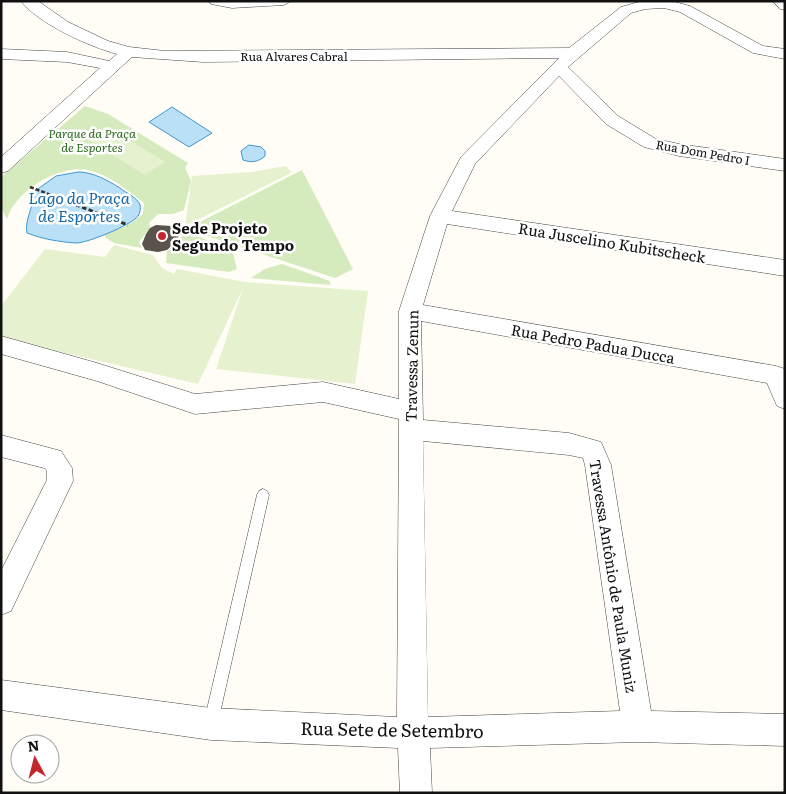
<svg xmlns="http://www.w3.org/2000/svg" width="786" height="794" font-family="Literata,serif">
	<rect width="100%" height="100%" fill="#fffdf5"/>
	<!-- green -->
	<g fill="#d5ebbd">
		<path d="M85 106 108 114 188 163 185 168 191 181 184 210 173 214H158L149 223 150 228 139 242 142 248 114 243 106 238 105 234 128 225 143 214 144 203C127 190 110 175 88 170 59 164 15 191 7 219L1 207V177Z"/>
		<path d="M302 170 353 269 335 278 186 229Z"/>
		<path d="M183 231 232 249 237 269 229 272 166 263 167 251 179 244Z"/>
		<path d="M282 264 330 281V285L251 278 265 269Z"/>
	</g>
	<!-- pitch -->
	<g fill="#e6f2cf">
		<path d="M108 127 165 162 144 175 88 139Z"/>
		<path d="M286 166 291 172 289 174 185 226 192 176 251 172Z"/>
		<path d="M114 245 153 255 162 268 174 274 177 269 245 282 368 291 355 384 216 369 243 288 198 384 1 338V306L45 249 105 257Z"/>
	</g>
	<!-- water -->
	<g fill="#b9e0f7" stroke="#3f96cf">
		<path d="M172 107 212 133 189 147 149 122Z"/>
		<path d="M249 145 261 147 265 151V156C258 162 252 163 243 160L241 151Z"/>
		<path d="M78 172C93 172 107 180 120 188 126 193 138 198 140 205 141 208 140 213 138 216 131 225 88 243 76 243 60 242 42 239 27 233 24 222 34 204 35 191L56 176Z"/>
	</g>
	<!-- building -->
	<path fill="#5a524d" d="M156 225 172 226 180 232 177 241 167 250 158 252 145 250 142 244 146 234 150 228Z"/>
	<g fill="none" stroke-linecap="round" stroke-linejoin="round">
		<defs>
			<path id="service" d="M263 489 267 491 269 495 218 722 216 727 211 729 206 727 204 722 257 495 259 491Z"/>
			<g id="minor">
				<path d="M21 1H38L68 22 108 41 129 47 165 51 569 48 621 7 642 1H671L690 6 763 46 785 49V59L753 53 680 12 664 8 645 9 631 13 568 67 618 116 656 139 679 144 785 159V171L679 156 644 147 606 124 559 76 475 164 452 211 785 260V276L447 224 423 305 776 366 785 369V409L777 406 767 383 421 321 423 420 569 433 601 442 611 465 651 711 785 714V746L638 742 430 748 432 793H400L398 748 211 740 1 710V680L211 708 397 717 399 419 323 402 195 414 97 381 1 354V336L97 363 195 394 323 382 399 399V311L430 216 461 157 559 58 203 62 132 57 8 171 1 173V157L100 68 67 62 1 59V49L67 52 109 61 117 54C90 47 37 23 21 1ZM423 441 569 455 583 458 585 465 620 711 428 717Z"/>
				<path d="M209 1H291L284 5 232 8 211 4Z"/>
				<path d="M773 1H785V10L780 9Z"/>
				<path d="M1 435 61 451 72 468 73 481 11 611 1 615V571L47 480V471L44 468 1 457Z"/>
			</g>
		</defs>
		<!-- service casing -->
		<use href="#service" stroke="#444" stroke-width="1"/>
		<!-- minor casing -->
		<use href="#minor" stroke="#444" stroke-width="1"/>
		<!-- path-far1 -->
		<path stroke="#333" stroke-width="2.5" stroke-dasharray="4 2" stroke-linecap="butt" d="M30 187 59 198"/>
		<!-- path -->
		<path stroke="#333" stroke-width="3" stroke-dasharray="4.5 2.5" stroke-linecap="butt" d="M56 197 128 225"/>
		<!-- service -->
		<use href="#service" fill="#fff" fill-rule="evenodd"/>
		<!-- minor -->
		<use href="#minor" fill="#fff" fill-rule="evenodd"/>
	</g>
	<!-- markers -->
	<circle fill="#c4262e" stroke="#fff" stroke-width="2" cx="162" cy="236" r="5"/>
	<g text-anchor="middle" dominant-baseline="central" stroke-width="5" stroke-linejoin="round" paint-order="stroke">
		<!-- far-street labels -->
		<g font-size="12" fill="#111" stroke="#fff">
			<text x="294" y="56">Rua Alvares Cabral</text>
			<text transform="translate(703 152) rotate(10)">Rua Dom Pedro I</text>
		</g>
		<!-- far-park labels -->
		<g font-size="12" font-style="italic" fill="#2f6b1f" stroke="#fff">
			<text x="92" y="133">Parque da Praça<tspan x="92" dy="14">de Esportes</tspan></text>
		</g>
		<!-- poi labels -->
		<g font-size="15" font-weight="bold" fill="#111" stroke="#fff" text-anchor="start">
			<text x="172" y="227">Sede Projeto<tspan x="172" dy="17">Segundo Tempo</tspan></text>
		</g>
		<!-- street labels -->
		<g font-size="15" fill="#111" stroke="#fff">
			<text transform="translate(612 242) rotate(9)">Rua Juscelino Kubitscheck</text>
			<text transform="translate(593 343) rotate(10)">Rua Pedro Padua Ducca</text>
			<text transform="translate(411 366) rotate(-89)">Travessa Zenun</text>
			<text transform="translate(614 576) rotate(81)">Travessa Antônio de Paula Muniz</text>
		</g>
		<!-- water labels -->
		<g font-size="16" font-style="italic" fill="#1768a6" stroke="#fff">
			<text x="79" y="197">Lago da Praça<tspan x="79" dy="18">de Esportes</tspan></text>
		</g>
		<!-- near-street labels -->
		<g font-size="18" fill="#111" stroke="#fff">
			<text transform="translate(392 729) rotate(1)">Rua Sete de Setembro</text>
		</g>
	</g>
	<!-- border -->
	<rect width="786" height="794" fill="none" stroke="#111111" stroke-width="5"/>
	<!-- north arrow -->
	<g transform="translate(35 759) rotate(353)"><circle r="24" fill="#ffffff" stroke="#a0a0a0"/>
	<path d="M0-4L9 19L0 12L-9 19Z" fill="#c4262e"/>
	<text y="-8" font-size="14" font-weight="bold" text-anchor="middle" fill="#111111">N</text>
	</g>
</svg>
